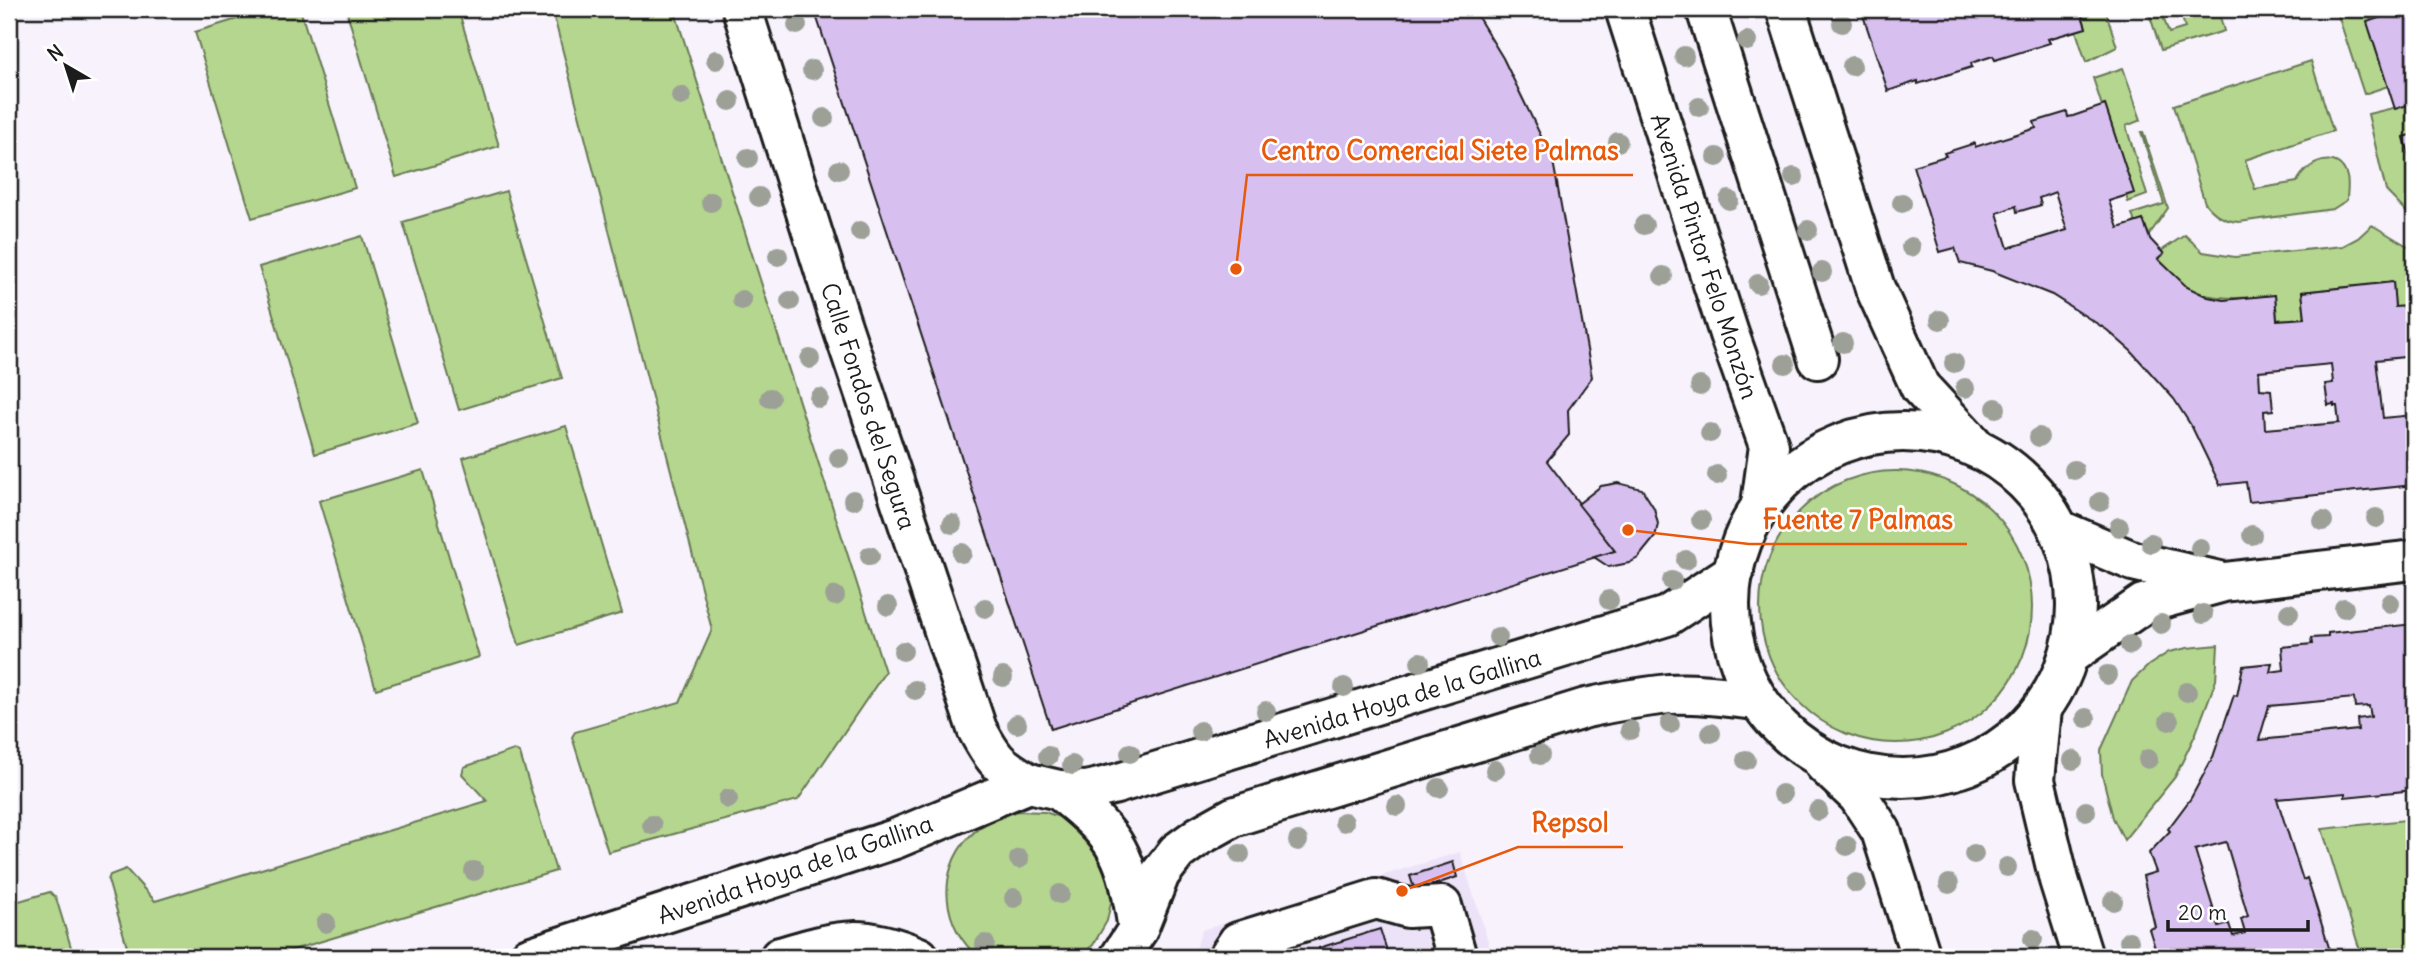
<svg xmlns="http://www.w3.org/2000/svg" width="2423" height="966" font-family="Delius,sans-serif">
	<rect width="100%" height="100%" fill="#f7f2fc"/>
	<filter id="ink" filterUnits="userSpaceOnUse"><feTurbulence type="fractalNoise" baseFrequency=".0143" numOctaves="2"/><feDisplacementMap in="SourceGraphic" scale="14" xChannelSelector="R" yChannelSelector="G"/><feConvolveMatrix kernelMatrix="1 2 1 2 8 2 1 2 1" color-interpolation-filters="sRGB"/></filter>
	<g filter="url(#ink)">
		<!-- built -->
		<path fill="#ede3f8" d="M1460 852 1493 957H1193L1202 930Z"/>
		<!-- green -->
		<g fill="#b5d68f" stroke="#687956" stroke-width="2">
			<path d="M270 9H300L355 188 252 218 195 32Z"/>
			<path d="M346 9H458L499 146 396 177Z"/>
			<path d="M552 9H674L885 672 798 800 608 852 572 737 575 732 680 702 712 630Z"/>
			<path d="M2080 9H2105L2117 47 2086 62 2076 31 2086 27Z"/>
			<path d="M2153 9H2160L2169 33 2185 28 2180 9H2218L2224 31 2161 50 2148 10Z"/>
			<path d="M2336 9H2368L2388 86 2364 94Z"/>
			<path d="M2311 61 2333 131 2245 160 2255 189 2297 182C2306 162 2339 148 2347 177 2349 184 2347 193 2347 200L2333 209 2239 222C2224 221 2215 215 2205 203L2174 105Z"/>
			<path d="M2123 68 2141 120 2126 126 2147 195 2128 202 2126 195 2133 192 2105 105 2102 106 2093 78Z"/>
			<path d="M2414 103V134L2404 138 2414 170V220L2386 191 2368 114Z"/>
			<path d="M2141 132H2143L2168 208 2149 235 2143 220 2135 223 2132 214 2164 204Z"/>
			<path d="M506 191 562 378 459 410 403 222Z"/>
			<path d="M2372 225 2414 250V298L2409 306 2395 307 2393 282 2302 292 2305 318 2277 320 2275 295C2228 300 2188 304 2158 259L2164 254 2161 251 2185 235 2203 252 2235 257 2343 246 2358 238Z"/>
			<path d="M362 236 418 423 315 454 259 267Z"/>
			<path d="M566 426 622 613 519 645 463 458Z"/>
			<path d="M423 470 479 657 376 689 319 501Z"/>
			<circle cx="1896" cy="607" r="136"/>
			<path d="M2218 645 2216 680 2196 733 2175 777 2124 840 2113 818 2102 774 2101 750 2132 681 2149 665 2169 652 2187 648Z"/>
			<path d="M514 750 520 754 556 871 269 957H130L108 880 110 875 126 869 155 901 487 801 462 774 464 767Z"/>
			<path d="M1016 811 1045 812 1071 821 1108 865 1113 893 1107 921 1093 945 1079 957H979C942 928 936 872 969 837 982 823 999 817 1016 811Z"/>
			<path d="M2414 819V957H2362L2322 829Z"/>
			<path d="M50 892 56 898 74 957H9V947L17 944 9 934V904Z"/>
		</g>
		<!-- building -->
		<g fill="#d7bfef" stroke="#1c1c1c" stroke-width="2" fill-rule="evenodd">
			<path d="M814 9H1473L1503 58 1553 161 1592 377 1568 410 1569 435 1547 461 1615 551 1051 729Z"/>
			<path d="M1861 9H2080L2086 28 2048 39 2050 43 1995 60 1993 56 1971 63 1972 67 1918 84V81L1888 91Z"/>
			<path d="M2404 9H2414V103L2395 109 2367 22Z"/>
			<path d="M2105 105 2134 193 2109 201 2118 228 2143 220 2150 239 2164 254 2158 259 2187 287 2208 297 2224 300 2275 295 2277 320 2305 318 2302 292 2393 282 2395 307 2409 306 2414 298V356L2376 360 2383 418 2414 415V485L2249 502 2246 482 2220 485 2192 427 2174 399 2131 351 2107 330 2052 295 1992 271 1960 263 1955 248 1940 252 1913 166 1946 156 1944 153 1975 143V147L2036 128 2034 122 2067 112 2068 117 2073 116ZM2055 192 2067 230 2008 248 1997 213 2016 206 2017 212 2041 205 2039 198ZM2331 364 2333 383 2325 384 2328 405 2334 404V406H2337L2339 423 2265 429 2264 411 2273 410 2271 390 2260 389 2259 371Z"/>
			<path d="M2414 134V170L2404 137Z"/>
			<path d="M1618 483 1642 489 1654 508 1658 524 1655 537 1638 558 1629 563 1609 567 1594 557 1615 551 1578 504 1601 486Z"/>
			<path d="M2414 624V790L2345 797V793L2277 799 2303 880 2307 878 2332 957H2158L2149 929 2155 927 2143 876 2156 872 2149 853 2170 831 2168 829 2191 798 2213 757 2234 695 2237 696 2243 666 2272 663 2270 672 2284 670 2282 647 2312 644 2311 638 2328 637V633ZM2354 698 2355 707 2369 706 2371 717 2357 719 2358 730 2259 740 2269 706ZM2226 842 2248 916 2241 919 2245 933 2233 936 2229 924 2219 927 2195 850Z"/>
			<path d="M1453 862 1457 877 1415 891 1410 876Z"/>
			<path d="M1380 929 1389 957H1322L1319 948Z"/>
		</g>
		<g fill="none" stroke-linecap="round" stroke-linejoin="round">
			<defs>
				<g id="minor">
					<path d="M742 9 839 317 977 729C994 761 998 765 1029 783"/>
					<path d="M1625 9 1729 334 1769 446 1761 504"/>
					<path d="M1706 9 1818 359"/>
					<path d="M1786 9 1875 288 1920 387 1973 444"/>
					<circle cx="1903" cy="605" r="173"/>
					<path d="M2062 531 2133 561 2219 581"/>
					<path d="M2071 654 2143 604 2224 582 2414 560"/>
					<path d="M2042 709 2035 780 2059 880 2083 957"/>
					<path d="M1824 764 1858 796 1881 831 1921 957"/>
					<path d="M1059 790C1120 838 1126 854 1138 929"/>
					<path d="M529 957 895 839 1029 783 1059 790 1087 791 1116 784 1667 616 1734 572"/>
					<path d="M780 957C840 940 859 932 919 957"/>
					<path d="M1120 957 1138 929 1160 874 1177 852 1199 836 1233 817 1586 708C1613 702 1641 697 1669 694 1698 692 1728 697 1757 700"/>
					<path d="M1228 957 1238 942 1376 899 1408 908 1442 906 1457 957"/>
				</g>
			</defs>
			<!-- minor casing -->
			<use href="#minor" stroke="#1c1c1c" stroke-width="44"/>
			<!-- minor -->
			<use href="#minor" stroke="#fff" stroke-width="38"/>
		</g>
		<!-- trees -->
		<g fill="#9ca097">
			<circle cx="1842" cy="23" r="10"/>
			<circle cx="797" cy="25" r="10"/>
			<circle cx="1747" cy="41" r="10"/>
			<circle cx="1684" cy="56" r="10"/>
			<circle cx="716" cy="60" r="10"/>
			<circle cx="1852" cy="66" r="10"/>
			<circle cx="812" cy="70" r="10"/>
			<circle cx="681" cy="96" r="10"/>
			<circle cx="730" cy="101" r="10"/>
			<circle cx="1699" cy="107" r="10"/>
			<circle cx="824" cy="118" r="10"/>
			<circle cx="1618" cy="142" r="10"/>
			<circle cx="1717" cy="157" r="10"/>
			<circle cx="748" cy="158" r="10"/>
			<circle cx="839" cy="170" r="10"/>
			<circle cx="1794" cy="177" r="10"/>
			<circle cx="759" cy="197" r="10"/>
			<circle cx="1729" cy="200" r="10"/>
			<circle cx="711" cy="202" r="10"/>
			<circle cx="1902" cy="203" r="10"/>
			<circle cx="1644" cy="225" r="10"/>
			<circle cx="1808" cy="230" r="10"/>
			<circle cx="860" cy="231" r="10"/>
			<circle cx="1911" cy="247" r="10"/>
			<circle cx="778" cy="256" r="10"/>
			<circle cx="1822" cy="272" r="10"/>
			<circle cx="1663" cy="276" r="10"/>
			<circle cx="1758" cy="284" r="10"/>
			<circle cx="742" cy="300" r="10"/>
			<circle cx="790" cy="301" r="10"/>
			<circle cx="1940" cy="320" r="10"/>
			<circle cx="1843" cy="343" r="10"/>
			<circle cx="810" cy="359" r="10"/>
			<circle cx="1954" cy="363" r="10"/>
			<circle cx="1785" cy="364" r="10"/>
			<circle cx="1700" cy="386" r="10"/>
			<circle cx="1965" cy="388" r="10"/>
			<circle cx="770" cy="398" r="10"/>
			<circle cx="819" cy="398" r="10"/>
			<circle cx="1996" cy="408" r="10"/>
			<circle cx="1710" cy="433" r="10"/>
			<circle cx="2039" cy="437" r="10"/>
			<circle cx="839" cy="458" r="10"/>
			<circle cx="2074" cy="470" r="10"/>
			<circle cx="1717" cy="475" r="10"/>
			<circle cx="853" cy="500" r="10"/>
			<circle cx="2100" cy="502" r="10"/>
			<circle cx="2376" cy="518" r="10"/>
			<circle cx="1701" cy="520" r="10"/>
			<circle cx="2323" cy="521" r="10"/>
			<circle cx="952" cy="524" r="10"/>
			<circle cx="2119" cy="527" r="10"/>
			<circle cx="2252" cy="535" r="10"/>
			<circle cx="2151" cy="543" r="10"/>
			<circle cx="2200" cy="548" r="10"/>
			<circle cx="962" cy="553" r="10"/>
			<circle cx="870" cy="556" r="10"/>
			<circle cx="1686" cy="560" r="10"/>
			<circle cx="1672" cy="581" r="10"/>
			<circle cx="835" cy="596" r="10"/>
			<circle cx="1609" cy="600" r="10"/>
			<circle cx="2390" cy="603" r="10"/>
			<circle cx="888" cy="606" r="10"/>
			<circle cx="985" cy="608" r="10"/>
			<circle cx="2344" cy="608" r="10"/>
			<circle cx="2289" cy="613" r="10"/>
			<circle cx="2203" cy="614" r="10"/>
			<circle cx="2161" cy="624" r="10"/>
			<circle cx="1498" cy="637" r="10"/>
			<circle cx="2130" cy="645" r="10"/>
			<circle cx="903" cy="651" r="10"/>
			<circle cx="1420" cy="662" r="10"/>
			<circle cx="2107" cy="675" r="10"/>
			<circle cx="1003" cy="677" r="10"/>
			<circle cx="1344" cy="687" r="10"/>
			<circle cx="915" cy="690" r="10"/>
			<circle cx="2187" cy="692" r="10"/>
			<circle cx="1266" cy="711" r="10"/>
			<circle cx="2086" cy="718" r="10"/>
			<circle cx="2169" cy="721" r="10"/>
			<circle cx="1017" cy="724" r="10"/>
			<circle cx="1670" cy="724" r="10"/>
			<circle cx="1630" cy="730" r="10"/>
			<circle cx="1200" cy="731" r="10"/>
			<circle cx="1711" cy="733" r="10"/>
			<circle cx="1130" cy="753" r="10"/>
			<circle cx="1540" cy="755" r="10"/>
			<circle cx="1048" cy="756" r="10"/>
			<circle cx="2148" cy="759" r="10"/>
			<circle cx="1746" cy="760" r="10"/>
			<circle cx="2073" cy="760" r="10"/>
			<circle cx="1072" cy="765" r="10"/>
			<circle cx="1495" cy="770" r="10"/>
			<circle cx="1439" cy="788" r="10"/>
			<circle cx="1782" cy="794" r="10"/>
			<circle cx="728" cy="799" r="10"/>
			<circle cx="1397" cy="806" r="10"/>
			<circle cx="1818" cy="811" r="10"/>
			<circle cx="2086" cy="811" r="10"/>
			<circle cx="1344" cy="822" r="10"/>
			<circle cx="652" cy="825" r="10"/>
			<circle cx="1298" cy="841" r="10"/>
			<circle cx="1847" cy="846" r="10"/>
			<circle cx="1240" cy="854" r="10"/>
			<circle cx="1974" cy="854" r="10"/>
			<circle cx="1019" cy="859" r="10"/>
			<circle cx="2007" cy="867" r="10"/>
			<circle cx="474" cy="871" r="10"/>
			<circle cx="1856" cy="883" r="10"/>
			<circle cx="1949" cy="884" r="10"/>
			<circle cx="1060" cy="894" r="10"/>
			<circle cx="1014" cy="898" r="10"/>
			<circle cx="2113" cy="901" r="10"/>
			<circle cx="326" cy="923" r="10"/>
			<circle cx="2033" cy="939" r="10"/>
			<circle cx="2129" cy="941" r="10"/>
			<circle cx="985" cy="944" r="10"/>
		</g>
	</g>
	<g text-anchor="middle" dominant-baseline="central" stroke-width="5" stroke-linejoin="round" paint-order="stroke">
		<!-- street labels -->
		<g font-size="24" fill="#1c1c1c" stroke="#fff">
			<text transform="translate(1705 256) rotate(72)">Avenida Pintor Felo Monzón</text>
			<text transform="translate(869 406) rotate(72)">Calle Fondos del Segura</text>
			<text transform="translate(1402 698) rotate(-17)">Avenida Hoya de la Gallina</text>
			<text transform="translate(795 869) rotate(-19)">Avenida Hoya de la Gallina</text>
		</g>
	</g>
	<!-- callouts -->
	<path fill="none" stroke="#e8590c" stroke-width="2.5" d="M1236 269L1247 175H1633M1628 530L1749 544H1967M1402 891L1518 847H1623"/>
	<g fill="#e8590c" stroke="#fff" stroke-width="2.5">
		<circle cx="1236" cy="269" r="7"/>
		<circle cx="1628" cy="530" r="7"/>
		<circle cx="1402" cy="891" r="7"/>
	</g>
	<g font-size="26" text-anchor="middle" font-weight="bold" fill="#e8590c" stroke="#fff" stroke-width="5" stroke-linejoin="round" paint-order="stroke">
		<text x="1440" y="160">Centro Comercial Siete Palmas</text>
		<text x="1858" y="529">Fuente 7 Palmas</text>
		<text x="1570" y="832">Repsol</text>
	</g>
	<!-- margin -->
	<rect width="2423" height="966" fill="none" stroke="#fff" stroke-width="35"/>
	<rect x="18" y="18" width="2388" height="931" fill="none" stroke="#1c1c1c" stroke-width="2.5" filter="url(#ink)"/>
	<!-- north arrow -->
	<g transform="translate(66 66) rotate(321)" stroke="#ffffff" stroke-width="5" paint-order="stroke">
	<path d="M0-5L12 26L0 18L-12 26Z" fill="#1c1c1c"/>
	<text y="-10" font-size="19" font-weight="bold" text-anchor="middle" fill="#1c1c1c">N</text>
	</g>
	<!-- scale -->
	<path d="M2168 920v10h140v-10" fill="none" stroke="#1c1c1c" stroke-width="3.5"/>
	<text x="2178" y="920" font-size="21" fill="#1c1c1c" stroke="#ffffff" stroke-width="5" paint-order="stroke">20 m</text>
</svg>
